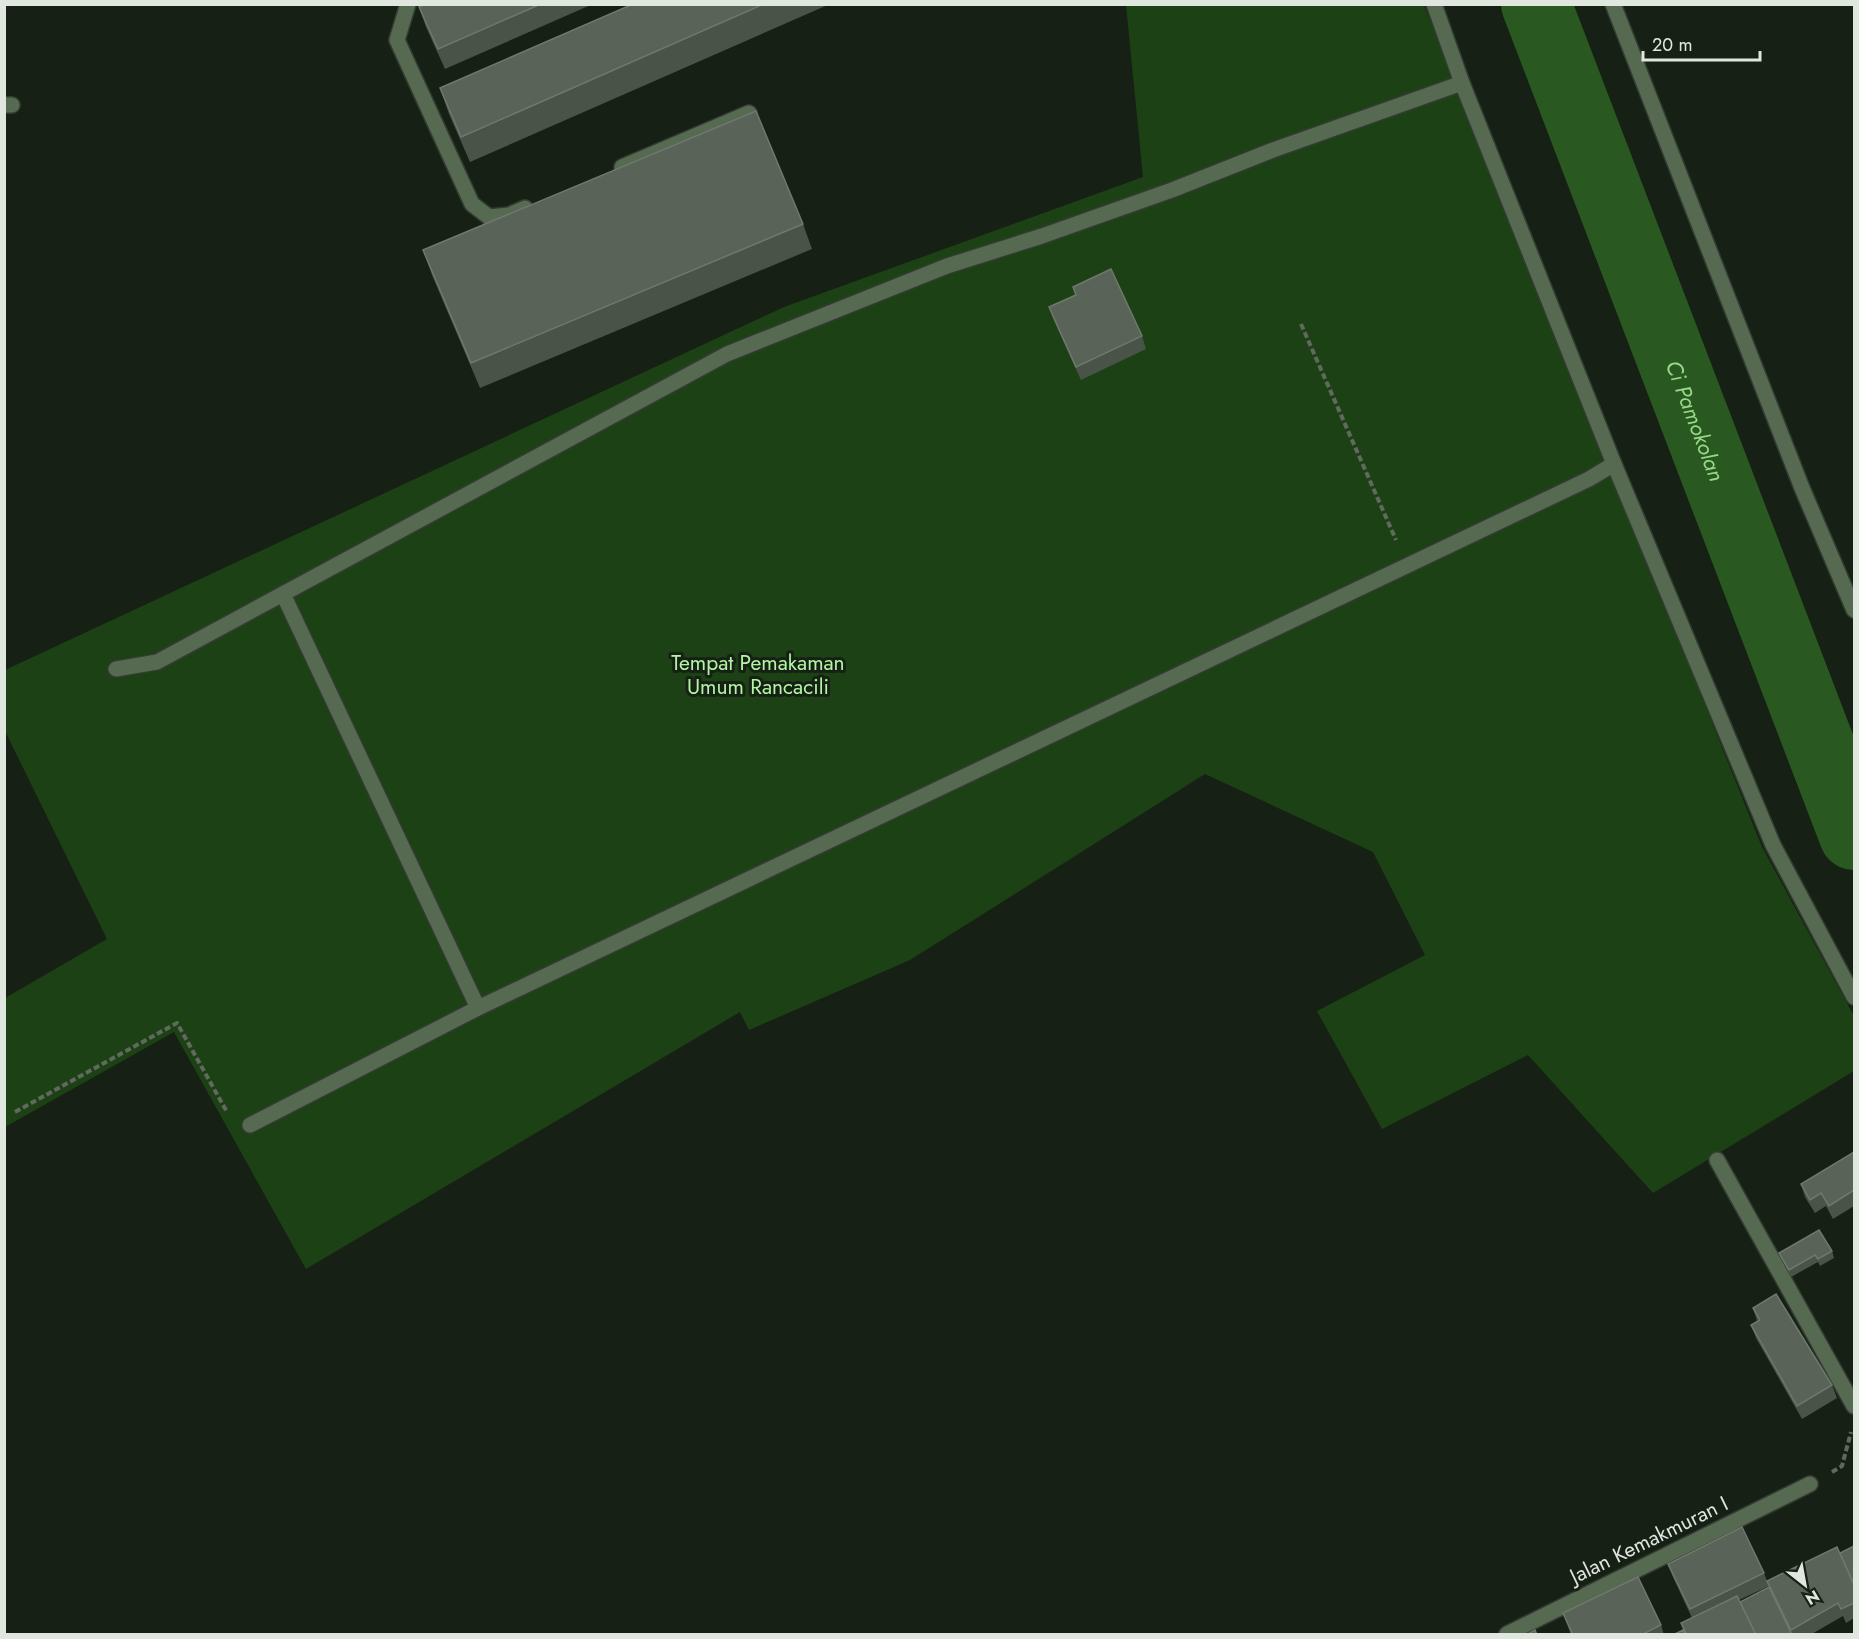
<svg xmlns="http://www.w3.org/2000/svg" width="1859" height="1639" font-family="Jost,sans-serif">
	<rect width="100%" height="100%" fill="#172015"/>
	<!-- green -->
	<path fill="#1c4114" d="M1126 5H1424L1762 847 1854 1016V1071L1653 1193 1528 1055 1382 1129 1317 1011 1425 955 1373 852 1205 774 910 960 749 1030 740 1012 306 1269 174 1032 5 1127V998L107 939 5 731V670L784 307 1143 177Z"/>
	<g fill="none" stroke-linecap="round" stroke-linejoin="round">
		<!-- river -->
		<path stroke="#295820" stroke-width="70" id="s1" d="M1536 4 1854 835"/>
		<defs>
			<g id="service">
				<path d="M408 4 397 40 472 204 489 217 509 215 525 208"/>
				<path d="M4 105H12"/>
				<path d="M622 167 749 113"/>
				<path d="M283 594 478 1008 1589 479 1614 464"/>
				<path d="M116 669 157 662 727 354 947 266 1042 236 1172 190 1273 150 1462 83"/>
				<path d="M250 1125 478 1008"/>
			</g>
			<g id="minor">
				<path d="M1434 4 1462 83 1614 464 1773 845 1854 997"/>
				<path d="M1613 4 1802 488 1854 610"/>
				<path d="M1717 1160 1854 1406"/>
				<path d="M1507 1634 1810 1484"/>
			</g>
		</defs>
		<!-- service casing -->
		<use href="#service" stroke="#333c31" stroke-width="18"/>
		<!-- minor casing -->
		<use href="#minor" stroke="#333c31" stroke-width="18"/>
		<!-- path -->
		<g stroke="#61695f" stroke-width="4" stroke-dasharray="6 3" stroke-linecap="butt">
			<path d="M1301 324 1396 540"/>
			<path d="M15 1112 177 1023 227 1112"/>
			<path d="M1832 1472 1842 1466 1851 1432"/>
		</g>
		<!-- service -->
		<use href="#service" stroke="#566a52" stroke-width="15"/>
		<!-- minor -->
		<use href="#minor" stroke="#566a52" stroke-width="15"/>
	</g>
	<!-- wall -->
	<g fill="#495347">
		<path d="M426 4H593L445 69 426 27 419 7Z"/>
		<path d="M633 4H830L470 162 449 114 440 88Z"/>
		<path d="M803 224 812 249 480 388 432 275 423 250Z"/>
		<path d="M1049 307 1142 336 1146 349 1081 380 1054 321Z"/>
		<path d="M1854 1152V1206L1833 1219 1826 1206 1815 1213 1805 1197 1801 1184Z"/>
		<path d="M1832 1251 1834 1258 1820 1266 1818 1262 1791 1277 1781 1259 1779 1253Z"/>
		<path d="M1753 1308 1832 1385 1837 1398 1802 1419 1756 1338 1751 1325 1757 1321Z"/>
		<path d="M1854 1546V1618L1846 1623 1843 1616 1810 1635H1673L1683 1630 1681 1623 1692 1618 1673 1577 1668 1564 1764 1573 1769 1586 1739 1600 1740 1602 1769 1587 1767 1581 1840 1553Z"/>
		<path d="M1563 1613 1661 1625 1664 1635H1571Z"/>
	</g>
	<!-- building -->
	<g fill="#5a6358" stroke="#6f786d" stroke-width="1.5">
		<path d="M426 4H541L438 49 419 7Z"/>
		<path d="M633 4H764L461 137 440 88Z"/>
		<path d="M756 111 803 224 471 363 423 250Z"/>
		<path d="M1111 269 1142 336 1076 367 1049 307 1076 295 1073 287Z"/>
		<path d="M1854 1152V1190L1829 1206 1821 1193 1810 1200 1801 1184Z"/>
		<path d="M1819 1230 1832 1251 1818 1259 1815 1255 1789 1270 1779 1253Z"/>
		<path d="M1776 1294 1832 1385 1797 1406 1751 1325 1760 1320 1753 1308Z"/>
		<path d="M1742 1527 1764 1573 1690 1609 1668 1564Z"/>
		<path d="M1854 1546V1585L1840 1553Z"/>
		<path d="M1837 1547 1854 1585V1603L1841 1609 1838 1603 1791 1630 1767 1581Z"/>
		<path d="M1638 1577 1661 1625 1641 1635H1573L1563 1613Z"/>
		<path d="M1769 1587 1792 1635H1756L1740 1602Z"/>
		<path d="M1737 1596 1756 1635H1687L1681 1623Z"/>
		<path d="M1535 1630 1537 1635H1526Z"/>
		<path d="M1683 1630 1686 1635H1673Z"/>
	</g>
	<g text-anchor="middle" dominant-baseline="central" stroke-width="6" stroke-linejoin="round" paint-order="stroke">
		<!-- park labels -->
		<g font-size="21" fill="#b1f6a3" stroke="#172015">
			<text x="758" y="663">Tempat Pemakaman<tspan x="758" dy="24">Umum Rancacili</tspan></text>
		</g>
		<!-- street labels -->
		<g font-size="21" fill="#e0e7df" stroke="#172015">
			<text transform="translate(1649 1540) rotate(-26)">Jalan Kemakmuran I</text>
		</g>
		<!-- water labels -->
		<g font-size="22" font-style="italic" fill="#96d988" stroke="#172015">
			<text stroke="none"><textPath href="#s1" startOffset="446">Ci Pamokolan</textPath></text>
		</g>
	</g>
	<!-- border -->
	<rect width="1859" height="1639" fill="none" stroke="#e0e7df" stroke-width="12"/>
	<!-- north arrow -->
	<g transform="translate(1805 1585) rotate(149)" stroke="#172015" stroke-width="4.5" paint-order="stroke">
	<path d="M0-4.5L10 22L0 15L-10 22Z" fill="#e0e7df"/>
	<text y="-9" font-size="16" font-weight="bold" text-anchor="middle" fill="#e0e7df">N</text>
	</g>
	<!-- scale -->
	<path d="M1643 51v9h117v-9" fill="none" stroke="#e0e7df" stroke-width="3"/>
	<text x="1652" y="51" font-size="18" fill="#e0e7df" stroke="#172015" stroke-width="4.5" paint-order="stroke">20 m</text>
</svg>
